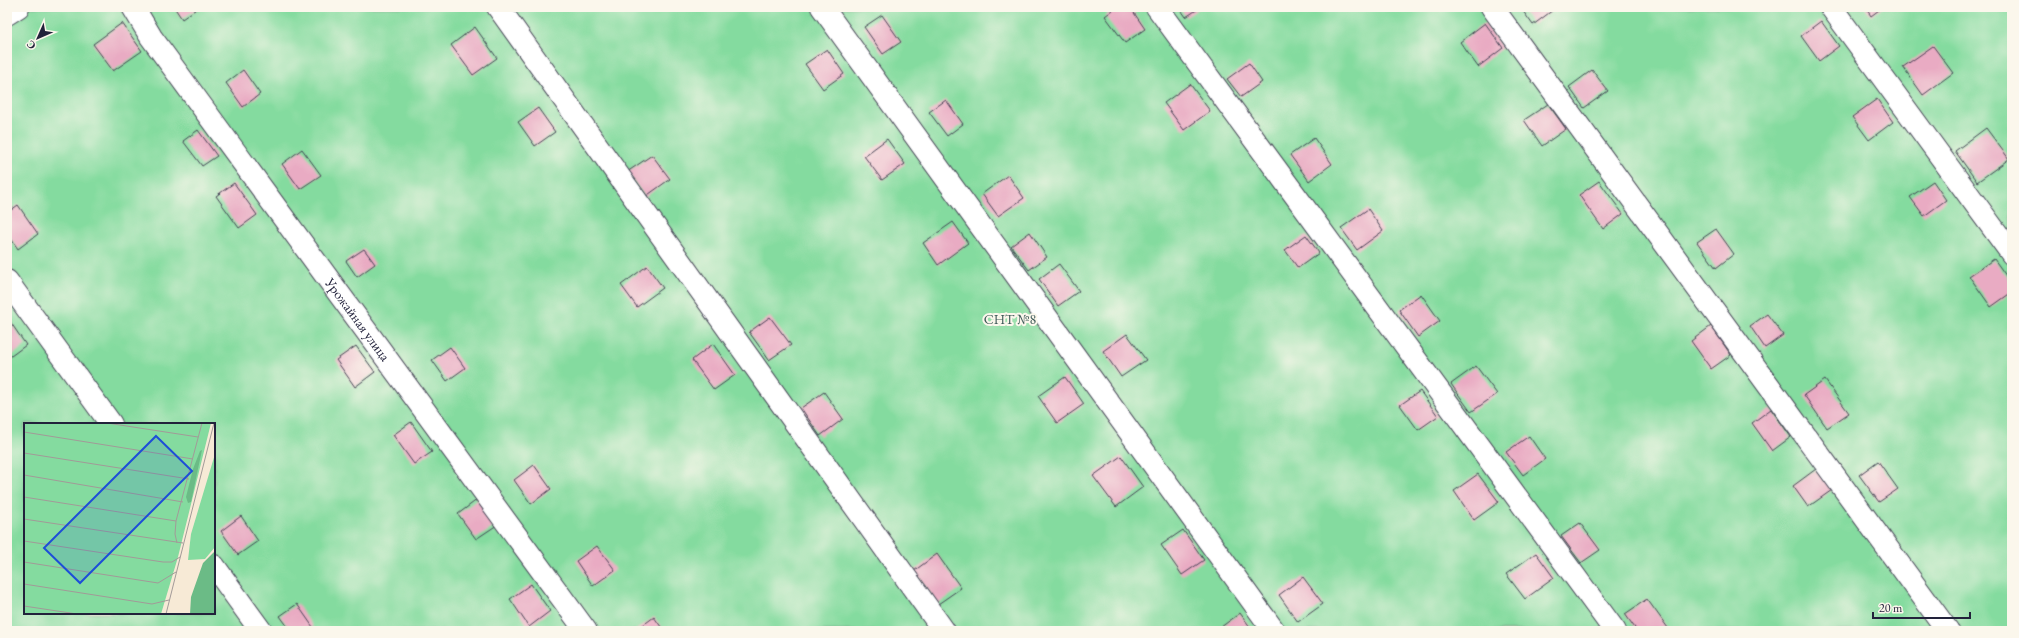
<svg xmlns="http://www.w3.org/2000/svg" width="2019" height="638" font-family="'EB Garamond',serif">
	<rect width="100%" height="100%" fill="#fbf7ec"/>
	<filter id="ink" filterUnits="userSpaceOnUse"><feTurbulence type="fractalNoise" baseFrequency=".025" numOctaves="2"/><feDisplacementMap in="SourceGraphic" scale="8" xChannelSelector="R" yChannelSelector="G"/><feConvolveMatrix kernelMatrix="1 2 1 2 8 2 1 2 1" color-interpolation-filters="sRGB"/></filter>
	<filter id="wash" filterUnits="userSpaceOnUse"><feTurbulence type="fractalNoise" baseFrequency=".012" numOctaves="4" result="noise"/><feDisplacementMap in="SourceGraphic" scale="16" xChannelSelector="R" yChannelSelector="G"/><feGaussianBlur stdDeviation="0.9" result="paint"/><feColorMatrix in="noise" values="0 0 0 0 0 0 0 0 0 0 0 0 0 0 0 0 0 1.4 0 .05"/><feComposite in="paint" operator="in"/></filter>
	<g filter="url(#wash)">
		<rect width="100%" height="100%" fill="#f7ead6"/>
		<!-- green -->
		<path fill="#84db9f" stroke="#537e6d" fill-rule="evenodd" d="M7 7H2012V631H7ZM25 424H214V613H25Z"/>
		<g id="blocks">
			<!-- building -->
			<g fill="#e9abc3">
				<path d="M174 7H199L182 19Z"/>
				<path d="M1117 7H1130L1145 29 1125 43 1105 16Z"/>
				<path d="M1179 7H1201L1186 17Z"/>
				<path d="M1520 7H1557L1533 25Z"/>
				<path d="M1865 7H1883L1871 16Z"/>
				<path d="M882 15 901 42 883 54 864 27Z"/>
				<path d="M1821 21 1839 46 1819 61 1801 36Z"/>
				<path d="M122 23 142 51 113 71 93 44Z"/>
				<path d="M1485 23 1503 48 1478 67 1460 42Z"/>
				<path d="M475 27 497 58 473 75 451 45Z"/>
				<path d="M1933 46 1953 73 1923 95 1903 67Z"/>
				<path d="M827 49 844 74 823 89 805 64Z"/>
				<path d="M1249 63 1262 82 1241 97 1227 79Z"/>
				<path d="M243 70 260 94 243 107 226 83Z"/>
				<path d="M1592 70 1608 91 1584 108 1569 87Z"/>
				<path d="M1190 84 1210 111 1184 130 1164 103Z"/>
				<path d="M1877 99 1893 122 1869 140 1852 117Z"/>
				<path d="M946 100 963 124 947 136 929 112Z"/>
				<path d="M1548 104 1566 129 1542 146 1524 120Z"/>
				<path d="M538 108 555 132 535 146 518 122Z"/>
				<path d="M1986 128 2009 159 1977 182 1955 151Z"/>
				<path d="M198 130 217 156 202 166 183 141Z"/>
				<path d="M1314 138 1332 164 1309 181 1290 155Z"/>
				<path d="M887 139 905 164 882 180 864 156Z"/>
				<path d="M302 149 321 175 300 189 282 164Z"/>
				<path d="M652 155 670 179 645 197 627 172Z"/>
				<path d="M1008 175 1024 198 998 216 982 194Z"/>
				<path d="M1599 181 1623 214 1603 229 1579 195Z"/>
				<path d="M1933 181 1946 200 1924 216 1910 197Z"/>
				<path d="M234 183 257 215 239 228 216 196Z"/>
				<path d="M18 205 38 234 18 249 7 233V213Z"/>
				<path d="M1368 209 1383 231 1357 250 1341 228Z"/>
				<path d="M953 222 968 243 938 265 923 243Z"/>
				<path d="M1716 229 1734 254 1716 268 1697 242Z"/>
				<path d="M1030 232 1047 257 1029 270 1011 246Z"/>
				<path d="M1306 235 1319 253 1298 268 1285 250Z"/>
				<path d="M364 249 375 264 357 277 346 261Z"/>
				<path d="M1994 259 2012 284V292L1991 307 1969 276Z"/>
				<path d="M1059 264 1079 291 1058 306 1039 279Z"/>
				<path d="M647 266 663 288 637 307 621 285Z"/>
				<path d="M1421 294 1440 321 1418 337 1399 310Z"/>
				<path d="M1767 314 1783 335 1765 348 1750 326Z"/>
				<path d="M770 317 791 345 769 360 749 332Z"/>
				<path d="M9 320 26 345 7 359V321Z"/>
				<path d="M1711 326 1731 355 1711 369 1691 341Z"/>
				<path d="M1127 334 1146 360 1121 377 1103 351Z"/>
				<path d="M713 344 735 375 714 390 692 360Z"/>
				<path d="M356 346 375 372 355 387 336 360Z"/>
				<path d="M450 347 465 368 447 381 432 360Z"/>
				<path d="M1476 366 1497 394 1471 412 1451 384Z"/>
				<path d="M1065 377 1084 404 1057 423 1038 396Z"/>
				<path d="M1825 380 1849 413 1827 428 1804 395Z"/>
				<path d="M1420 391 1438 416 1418 430 1400 405Z"/>
				<path d="M824 392 843 419 820 436 801 408Z"/>
				<path d="M1771 409 1791 437 1772 451 1752 423Z"/>
				<path d="M411 422 432 452 414 464 393 435Z"/>
				<path d="M1529 436 1545 459 1523 475 1506 452Z"/>
				<path d="M1121 456 1143 487 1116 507 1093 476Z"/>
				<path d="M1878 461 1898 489 1879 502 1859 475Z"/>
				<path d="M534 465 551 489 531 504 514 480Z"/>
				<path d="M1816 469 1832 490 1808 507 1793 486Z"/>
				<path d="M1478 474 1499 502 1474 520 1454 491Z"/>
				<path d="M478 499 497 525 476 539 458 514Z"/>
				<path d="M241 516 258 541 238 555 221 531Z"/>
				<path d="M1580 523 1600 550 1581 563 1561 536Z"/>
				<path d="M1183 530 1204 560 1182 575 1161 545Z"/>
				<path d="M597 546 615 570 593 586 576 561Z"/>
				<path d="M1536 553 1554 578 1525 599 1506 574Z"/>
				<path d="M937 554 961 588 938 604 914 571Z"/>
				<path d="M1303 577 1323 604 1298 622 1279 595Z"/>
				<path d="M531 584 550 611 529 627 510 599Z"/>
				<path d="M1647 599 1668 628 1664 631H1637L1625 614Z"/>
				<path d="M297 604 313 627 307 631H291L280 616Z"/>
				<path d="M1240 613 1253 631H1218L1217 630Z"/>
				<path d="M654 617 664 631H635Z"/>
			</g>
		</g>
	</g>
	<g filter="url(#ink)">
		<use href="#blocks" fill-opacity="0" stroke="#424052" stroke-width="1"/>
		<g fill="none" stroke-linecap="round" stroke-linejoin="round">
			<defs>
				<g id="street">
					<path id="s1" d="M133 7 151 37 586 631"/>
					<path d="M498 7 944 631"/>
					<path d="M822 7 1274 631"/>
					<path d="M1157 7 1615 631"/>
					<path d="M1492 7 1948 631"/>
					<path d="M1831 7 2012 254"/>
					<path d="M7 14 18 7"/>
					<path d="M7 281 111 424"/>
					<path d="M214 566 261 631"/>
				</g>
			</defs>
			<!-- street casing -->
			<use href="#street" stroke="#424052" stroke-width="24"/>
			<!-- street -->
			<use href="#street" stroke="#fff" stroke-width="22"/>
		</g>
	</g>
	<g text-anchor="middle" dominant-baseline="central" stroke-width="4" stroke-linejoin="round" paint-order="stroke">
		<!-- park labels -->
		<g font-size="14" fill="#3f5a59" stroke="#fbf7ec">
			<text x="1010" y="319">СНТ №8</text>
		</g>
		<!-- street labels -->
		<g font-size="14" fill="#22223b" stroke="#fbf7ec">
			<text stroke="none"><textPath href="#s1" startOffset="385">Урожайная улица</textPath></text>
		</g>
	</g>
	<!-- overview -->
	<g transform="translate(24 423)">
		<rect width="191" height="191" fill="#f7ead6"/>
		<path d="M0 0H187L154 134 137 191H0ZM191 31V124L181 136 164 137 167 111Z" fill="#84db9f"/>
		<path d="M178 27 167 79 164 80 162 74 169 46 176 28ZM191 128V191H166L167 174 179 140Z" fill="#6bbb86"/>
		<path fill="none" stroke="#a29a98" stroke-width="1" d="M83 0 174 14M0 9 169 36M0 30 165 56M0 52 159 79M0 74 152 98M0 96 159 120M0 118 139 139H148L156 134M153 120 151 111 152 98 178 0M0 139 134 160 152 149M0 161 128 181 145 177M0 183 53 191M142 191 190 0"/>
		<path fill="#1d4ed8" fill-opacity="0.15" stroke="#1d4ed8" stroke-width="2" d="M132 13 168 48 56 160 20 125Z"/>
		<rect width="191" height="191" fill="none" stroke="#22223b" stroke-width="2"/>
	</g>
	<!-- margin -->
	<rect width="2019" height="638" fill="none" stroke="#fbf7ec" stroke-width="24"/>
	<!-- north arrow -->
	<g transform="translate(38 38) rotate(225)" stroke="#fbf7ec" stroke-width="3" paint-order="stroke">
	<path d="M0-3L7 15L0 10L-7 15Z" fill="#22223b"/>
	<text y="-6" font-size="11" font-weight="bold" text-anchor="middle" fill="#22223b">С</text>
	</g>
	<!-- scale -->
	<path d="M1873 612v6h97v-6" fill="none" stroke="#22223b" stroke-width="2"/>
	<text x="1879" y="612" font-size="12" fill="#22223b" stroke="#fbf7ec" stroke-width="3" paint-order="stroke">20 m</text>
</svg>
